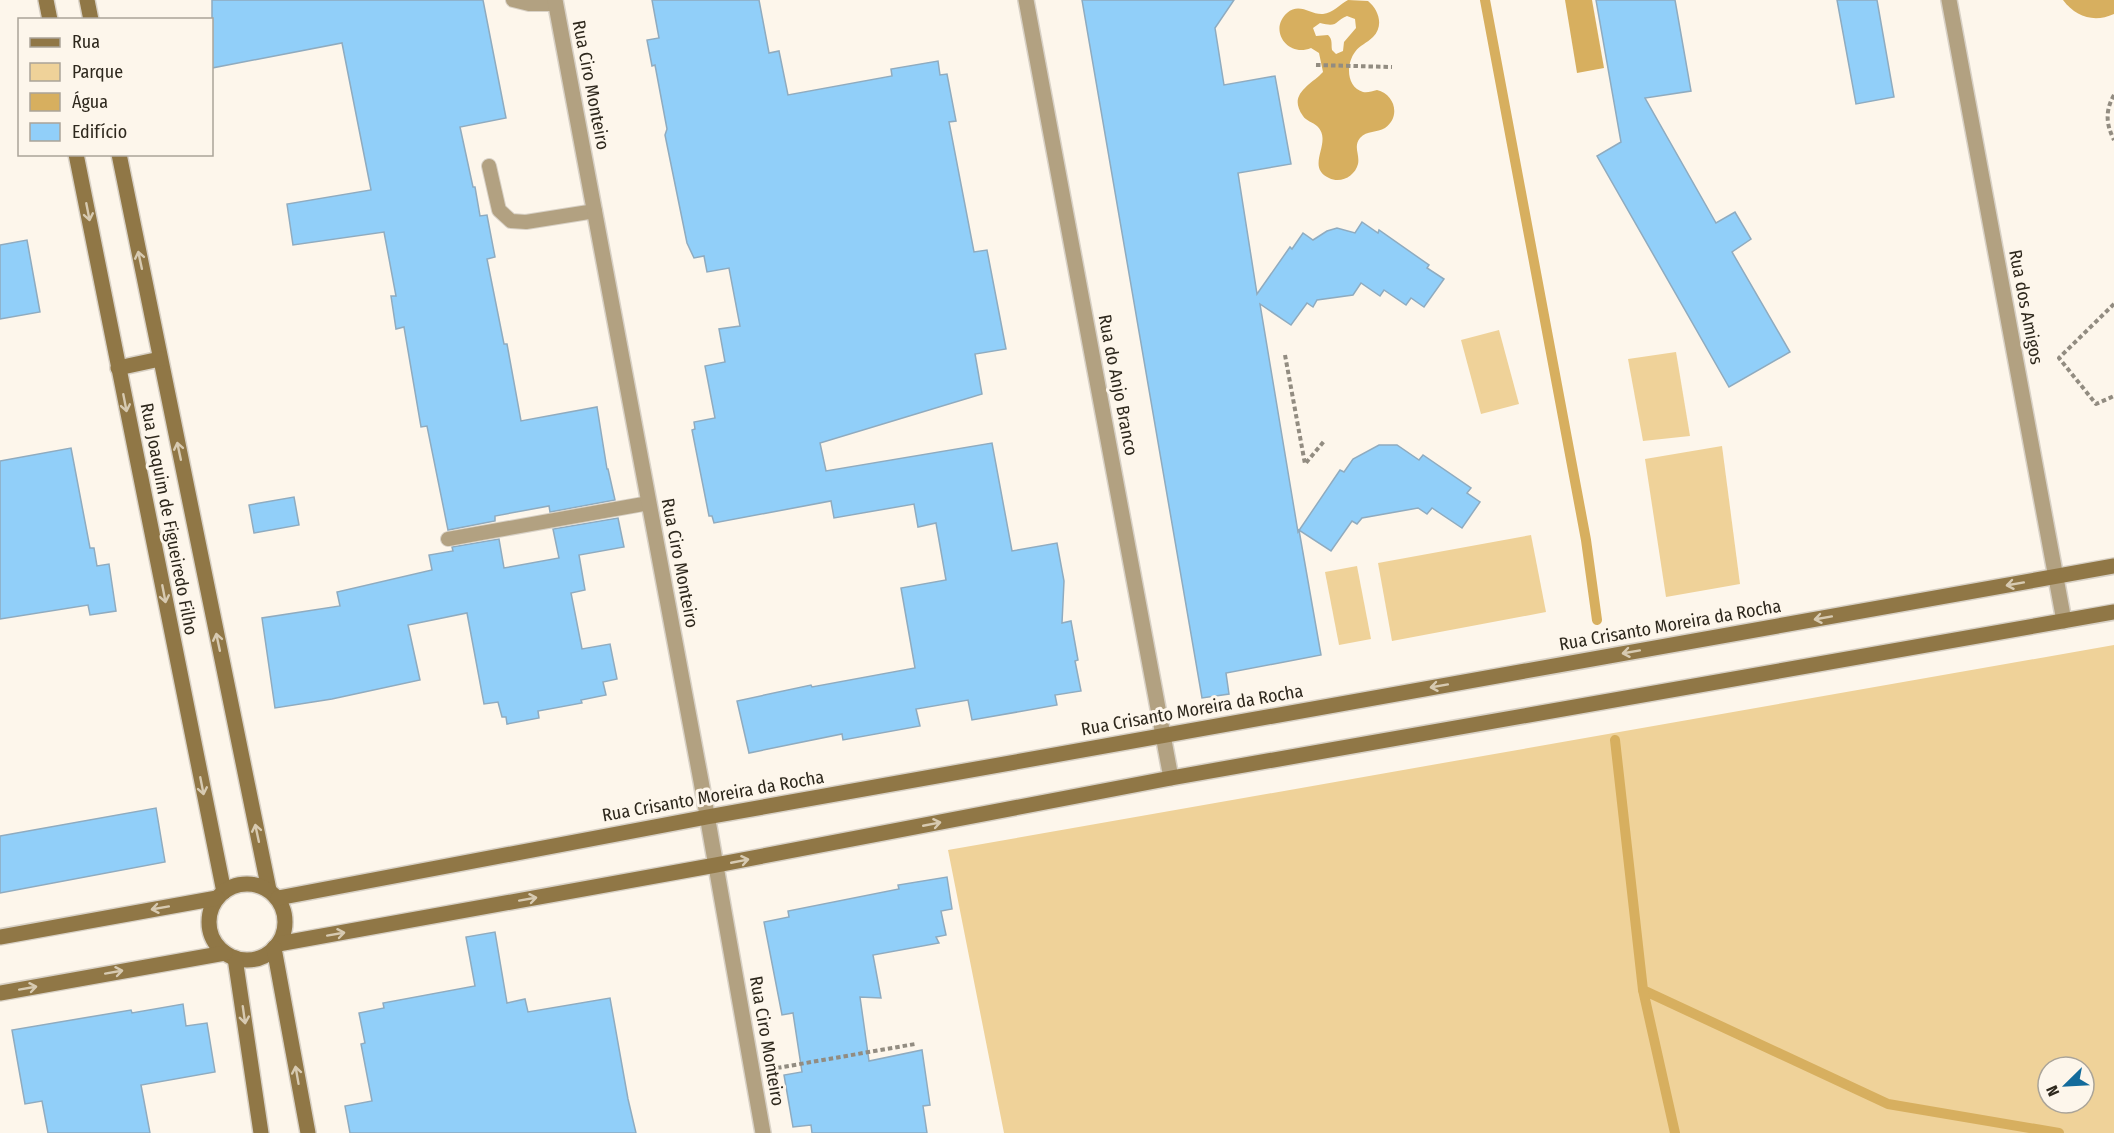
<svg xmlns="http://www.w3.org/2000/svg" width="2114" height="1133" font-family="'Fira Sans Condensed',sans-serif">
	<rect width="100%" height="100%" fill="#fdf6eb"/>
	<!-- green -->
	<g fill="#efd299" fill-rule="evenodd">
		<path d="M1499 330 1519 404 1481 414 1461 340Z"/>
		<path d="M1676 352 1690 436 1643 441 1628 359Z"/>
		<path d="M1722 446 1740 584 1666 597 1645 459Z"/>
		<path d="M1531 535 1546 612 1392 641 1378 563Z"/>
		<path d="M1357 566 1371 639 1339 645 1325 572Z"/>
		<path d="M2114 645V1133H1004L948 850ZM2048 1067H2084V1103H2048Z"/>
	</g>
	<!-- water -->
	<g fill="#d7af5f" fill-rule="evenodd">
		<path d="M1348 0 1368 1C1379 10 1384 26 1373 37 1367 43 1360 45 1355 52 1346 64 1346 87 1363 92 1368 93 1372 91 1377 90 1395 94 1401 117 1385 128 1377 133 1367 130 1360 138 1353 147 1360 154 1358 164 1355 176 1341 184 1329 178 1304 166 1334 142 1317 126 1313 122 1306 121 1303 116 1287 94 1311 85 1323 72L1319 53 1311 48C1288 58 1268 30 1287 13 1300 2 1310 15 1323 14 1333 13 1340 4 1348 0ZM1347 16 1355 19 1356 28 1344 42 1343 51 1336 54 1332 50C1331 44 1333 40 1328 35L1316 36 1313 28 1320 23C1339 28 1334 21 1347 16Z"/>
		<path d="M1565 0H1592L1604 68 1577 73Z"/>
		<path d="M2063 0H2114V14C2094 23 2076 17 2063 0Z"/>
	</g>
	<g fill="none" stroke-linecap="round" stroke-linejoin="round">
		<!-- stream -->
		<g stroke="#d7af5f" stroke-width="10">
			<path d="M1485 0 1586 540 1597 620"/>
			<path d="M1615 740 1643 990 1888 1104 2059 1133"/>
			<path d="M1643 990 1675 1133"/>
		</g>
	</g>
	<!-- building -->
	<g fill="#91cff9" stroke="#8fabbf" stroke-width="1.5">
		<path d="M212 0H483L506 118 460 127 473 187H475L480 216 487 215 495 257 487 259 504 344H507L521 421 597 407 607 469H608L615 500 550 512 549 506 495 516V521L448 530 427 426 421 427 404 327 396 329 391 296H396L384 232 293 245 287 204 371 190 342 43 212 68Z"/>
		<path d="M652 0H759L769 53 779 51 788 95 892 76 891 69 938 61 940 75 947 74 956 121 949 122 974 252 987 250 1006 349 975 354 982 394 820 443 826 471 992 443 1012 551 1057 543 1064 581 1062 623 1071 621 1078 660 1075 661 1081 691 1055 695 1057 705 972 720 968 700 916 709 920 726 843 740 842 734 749 753 737 701 811 685 812 687 915 668 901 588 946 580 936 523 918 527 914 504 834 518 831 501 714 523 712 516H709L692 430 695 429 694 422 715 418 705 366 725 362 719 329 740 326 729 268 707 272 704 256 694 258 687 243 665 135 667 129 655 65 652 66 647 40 659 38Z"/>
		<path d="M1082 0H1234L1215 28 1224 85 1275 76 1291 164 1238 173 1257 294 1290 247 1292 249 1303 233 1313 240 1327 231 1337 228 1355 233 1362 222 1378 233 1379 230 1429 265 1427 268 1444 279 1424 307 1411 298 1406 305 1384 290 1380 296 1361 283 1353 295 1317 300 1313 307 1307 303 1291 325 1260 304 1298 532 1340 470 1344 472 1353 459 1379 445H1397L1419 460 1423 455 1471 488 1467 493 1480 502 1462 528 1432 508 1427 514 1418 508 1362 518 1357 524 1352 521 1331 551 1299 530 1321 655 1226 673 1229 694 1202 698Z"/>
		<path d="M1596 0H1675L1691 91 1645 98 1716 223 1735 212 1751 239 1732 252 1790 352 1729 387 1597 156 1621 142Z"/>
		<path d="M1837 0H1877L1894 97 1856 104Z"/>
		<path d="M27 240 40 312 0 319V245Z"/>
		<path d="M71 448 90 548H94L97 566 109 564 116 611 90 615 88 605 0 619V461Z"/>
		<path d="M294 497 299 525 254 533 249 505Z"/>
		<path d="M618 518 624 547 579 555 585 590 571 593 582 649 610 644 617 679 603 682 606 695 581 700 582 703 538 711 539 718 507 724 506 717H502L498 702 484 704 467 613 408 625 420 680 332 699 275 708 262 618 340 606 337 592 432 570 429 555 453 551 452 547 499 539 504 568 559 558 553 529Z"/>
		<path d="M156 808 165 862 0 893V836Z"/>
		<path d="M947 877 952 909 941 911 946 935 936 937 939 943 873 955 881 998 860 997 869 1061 922 1050 930 1105 923 1106 927 1133H812L811 1125 793 1127 784 1075 802 1072 793 1013 782 1015 764 922 789 917 788 911 899 889 898 885Z"/>
		<path d="M495 932 507 1003 525 999 528 1012 610 998 628 1099 636 1133H350L345 1106 372 1101 361 1044 365 1043 359 1013 384 1008 383 1003 475 986 466 937Z"/>
		<path d="M183 1004 186 1026 207 1023 215 1072 141 1085 150 1133H48L42 1101 25 1104 12 1030 131 1010 132 1013Z"/>
	</g>
	<g fill="none" stroke-linecap="round" stroke-linejoin="round">
		<defs>
			<g id="lane">
				<path d="M513 0 529 4H556"/>
				<path d="M489 166 499 210 511 221 526 222 595 211"/>
				<path d="M448 539 649 503"/>
			</g>
			<g id="street">
				<path d="M555 0 701 781 763 1133"/>
				<path d="M1026 0 1171 778"/>
				<path d="M1949 0 2064 621"/>
			</g>
			<g id="secondary">
				<path d="M46 0 50 20"/>
				<path d="M87 0 91 20"/>
				<path d="M76 154 224 892"/>
				<path d="M119 154 269 890"/>
				<path d="M118 368 160 359"/>
				<circle cx="247" cy="922" r="38"/>
				<path d="M278 898 707 817 2114 566"/>
				<path d="M0 937 217 898"/>
				<path d="M278 944 716 865 1171 778 2114 612"/>
				<path d="M274 948 308 1133"/>
				<path d="M235 958 261 1133"/>
				<path d="M0 993 225 953"/>
			</g>
		</defs>
		<!-- lane casing -->
		<use href="#lane" stroke="#d8d1c6" stroke-width="16"/>
		<!-- street casing -->
		<use href="#street" stroke="#d8d1c6" stroke-width="18"/>
		<!-- secondary casing -->
		<use href="#secondary" stroke="#d8d1c6" stroke-width="18"/>
		<!-- path -->
		<g stroke="#928c81" stroke-width="4" stroke-dasharray="4.5 3" stroke-linecap="butt">
			<path d="M1316 65 1392 67"/>
			<path d="M2114 95C2105 111 2106 124 2114 140"/>
			<path d="M2114 304 2059 358 2096 404 2114 396"/>
			<path d="M1285 355 1305 464 1325 440"/>
			<path d="M777 1068 915 1044"/>
		</g>
		<!-- lane -->
		<use href="#lane" stroke="#b2a181" stroke-width="14"/>
		<!-- street -->
		<use href="#street" stroke="#b2a181" stroke-width="15"/>
		<!-- secondary -->
		<use href="#secondary" stroke="#907746" stroke-width="15"/>
	</g>
	<!-- one-way arrows -->
	<defs><path id="oneway-shaft" d="M-6 0H5M1.5-3L5.5 0L1.5 3" fill="none" stroke-width="1.6" stroke-linecap="round" stroke-linejoin="round" transform="scale(1.5)"/></defs>
	<g stroke="#d7cab1">
		<use href="#oneway-shaft" transform="translate(88 212) rotate(79)"/>
		<use href="#oneway-shaft" transform="translate(140 260) rotate(-102)"/>
		<use href="#oneway-shaft" transform="translate(125 403) rotate(79)"/>
		<use href="#oneway-shaft" transform="translate(179 451) rotate(-102)"/>
		<use href="#oneway-shaft" transform="translate(2015 584) rotate(170)"/>
		<use href="#oneway-shaft" transform="translate(164 594) rotate(79)"/>
		<use href="#oneway-shaft" transform="translate(1823 618) rotate(170)"/>
		<use href="#oneway-shaft" transform="translate(218 642) rotate(-102)"/>
		<use href="#oneway-shaft" transform="translate(1631 652) rotate(170)"/>
		<use href="#oneway-shaft" transform="translate(1439 686) rotate(170)"/>
		<use href="#oneway-shaft" transform="translate(202 786) rotate(79)"/>
		<use href="#oneway-shaft" transform="translate(932 824) rotate(-11)"/>
		<use href="#oneway-shaft" transform="translate(257 833) rotate(-102)"/>
		<use href="#oneway-shaft" transform="translate(740 861) rotate(-11)"/>
		<use href="#oneway-shaft" transform="translate(528 899) rotate(-10)"/>
		<use href="#oneway-shaft" transform="translate(160 908) rotate(170)"/>
		<use href="#oneway-shaft" transform="translate(336 934) rotate(-10)"/>
		<use href="#oneway-shaft" transform="translate(114 972) rotate(-10)"/>
		<use href="#oneway-shaft" transform="translate(28 988) rotate(-10)"/>
		<use href="#oneway-shaft" transform="translate(244 1015) rotate(82)"/>
		<use href="#oneway-shaft" transform="translate(297 1075) rotate(-100)"/>
	</g>
	<g text-anchor="middle" dominant-baseline="central" stroke-width="6" stroke-linejoin="round" paint-order="stroke">
		<!-- street labels -->
		<g font-size="18" fill="#2e281d" stroke="#fdf6eb">
			<text transform="translate(591 85) rotate(79)">Rua Ciro Monteiro</text>
			<text transform="translate(2026 307) rotate(79)">Rua dos Amigos</text>
			<text transform="translate(1118 385) rotate(79)">Rua do Anjo Branco</text>
			<text transform="translate(169 519) rotate(79)">Rua Joaquim de Figueiredo Filho</text>
			<text transform="translate(680 563) rotate(79)">Rua Ciro Monteiro</text>
			<text transform="translate(1670 625) rotate(-10)">Rua Crisanto Moreira da Rocha</text>
			<text transform="translate(1192 710) rotate(-10)">Rua Crisanto Moreira da Rocha</text>
			<text transform="translate(713 796) rotate(-10)">Rua Crisanto Moreira da Rocha</text>
			<text transform="translate(767 1041) rotate(80)">Rua Ciro Monteiro</text>
		</g>
	</g>
	<!-- legend -->
	<rect x="18" y="18" width="195" height="138" fill="#fdf6eb" stroke="#aaa499" stroke-width="1.5"/>
	<rect x="30" y="38" width="30" height="9" fill="#907746" stroke="#aaa499" stroke-width="1.5"/>
	<text x="72" y="48" font-size="18" fill="#2e281d">Rua</text>
	<rect x="30" y="63" width="30" height="18" fill="#efd299" stroke="#aaa499" stroke-width="1.5"/>
	<text x="72" y="78" font-size="18" fill="#2e281d">Parque</text>
	<rect x="30" y="93" width="30" height="18" fill="#d7af5f" stroke="#aaa499" stroke-width="1.5"/>
	<text x="72" y="108" font-size="18" fill="#2e281d">Água</text>
	<rect x="30" y="123" width="30" height="18" fill="#91cff9" stroke="#aaa499" stroke-width="1.5"/>
	<text x="72" y="138" font-size="18" fill="#2e281d">Edifício</text>
	<!-- north arrow -->
	<g transform="translate(2066 1085) rotate(246)"><circle r="28" fill="#fdf6eb" stroke="#aaa499" stroke-width="1.5"/>
	<path d="M0-4.5L10 22L0 15L-10 22Z" fill="#136b9b"/>
	<text y="-9" font-size="16" font-weight="bold" text-anchor="middle" fill="#2e281d">N</text>
	</g>
</svg>
